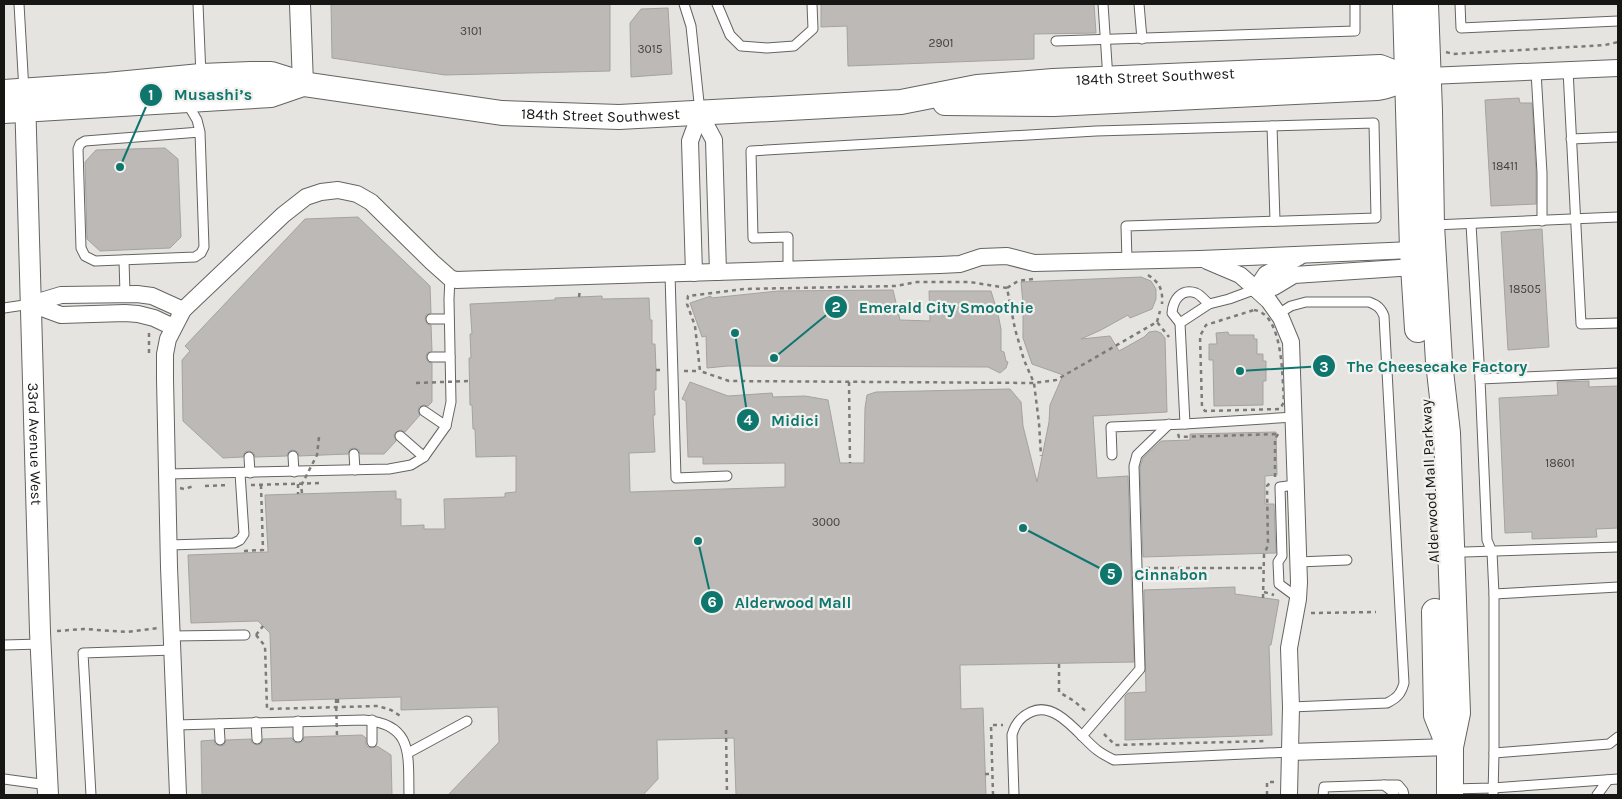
<svg xmlns="http://www.w3.org/2000/svg" width="1622" height="799" font-family="Karla,sans-serif">
	<rect width="100%" height="100%" fill="#e6e4e1"/>
	<!-- building -->
	<g fill="#bcb9b7" stroke="#a5a3a0">
		<path d="M331 4H610V71L445 75 332 58Z"/>
		<path d="M821 4H1094L1096 33 1034 34V59L848 66 847 26 821 27Z"/>
		<path d="M668 8 672 74 631 77 630 23 641 9Z"/>
		<path d="M1519 98 1520 103H1532L1536 173V204L1491 206 1485 100Z"/>
		<path d="M165 148 178 159 181 237 170 248 100 251 87 239 85 162 96 150Z"/>
		<path d="M358 217 430 286 431 313 426 315 425 319 427 324 431 325 432 351 427 353 426 357 428 362 432 363V402L428 406 424 405 419 407 418 411 420 415 405 432 401 430 396 432 394 435 396 441 384 454H360L359 450 354 448 350 449 348 454 299 456 298 452 293 450 289 451 287 456 255 457 254 453 249 451 245 452 243 457 223 458 183 421 182 360 190 351 185 346 305 219Z"/>
		<path d="M1542 229 1549 347 1508 350 1501 232Z"/>
		<path d="M1141 277 1151 281 1156 289V299L1152 309 1130 318 1128 315 1101 330 1081 339 1110 336 1119 351 1144 337 1149 332 1156 331 1161 333 1165 338 1167 412 1093 416 1097 478 1128 476 1134 662 960 665 961 709 983 708 986 795H736L734 738 657 740 658 779 643 795H448L499 742 498 707 401 710V697L272 701 270 633 258 621 191 623 188 555 268 552 265 495 396 491V499H401V526L424 525V529H445L444 499 505 497V493L516 492V456L476 457 475 429H473L472 405H470L469 358H471L470 334H472L470 304 555 300V298L602 296V299L649 298 650 320H652V344H655L656 370V390H654L655 415H653L655 452 629 453 630 492 785 487V463L703 464V457H688L686 401 682 399 690 382 728 396 772 393 773 397 805 396 828 400 840 463H864L865 408 867 395 876 392 1010 389 1021 402 1023 426 1037 482 1049 422 1050 405 1063 375 1032 364 1023 338V304L1021 282Z"/>
		<path d="M893 290 900 320 930 321 929 291H991L998 314 1001 329V351L1004 352 1006 361 1008 362 1006 368 1000 373 988 367 728 366 707 368 706 336 702 337 690 303 711 296V298L778 291Z"/>
		<path d="M1228 332 1229 335H1254V339H1257V354H1263V361H1266V381H1263V405L1214 406 1213 360H1209V344H1217L1216 333Z"/>
		<path d="M1589 381V387L1618 386V528L1596 529 1597 537 1532 539V532L1505 533 1499 398 1558 395 1557 382Z"/>
		<path d="M1276 432 1277 475 1265 476V504H1274L1276 553 1143 557 1140 467 1143 458 1161 441 1190 440V434Z"/>
		<path d="M1235 587V594L1279 600 1271 645H1269L1272 735 1125 740V696L1128 693 1146 692 1144 590Z"/>
		<path d="M362 735 366 738V745L368 747 372 748 377 746 391 755 392 795H202L201 741 214 740 215 744 220 746 224 745 226 740 251 739 252 743 257 745 261 744 263 739 292 738 294 742 298 743 303 741 304 737Z"/>
	</g>
	<g fill="none" stroke-linecap="round" stroke-linejoin="round">
		<defs>
			<g id="service">
				<path d="M19 4 24 91"/>
				<path d="M198 4 201 76"/>
				<path d="M684 4 691 26 700 112"/>
				<path d="M717 4 730 35 741 46 767 48 794 46 813 29 812 4"/>
				<path d="M1103 4 1108 79"/>
				<path d="M1139 4 1142 39"/>
				<path d="M1460 4 1461 28 1618 21"/>
				<path d="M1056 41 1355 31V4"/>
				<path d="M1568 70 1581 324 1618 323"/>
				<path d="M1536 72 1542 173V221"/>
				<path d="M187 103 197 120 200 132 204 247 201 253 195 257 95 261 85 256 81 248 78 149 80 144 85 141 200 132"/>
				<path d="M1272 126 1275 221"/>
				<path d="M1571 139 1618 137"/>
				<path d="M1471 224 1480 379"/>
				<path d="M1434 225 1618 217"/>
				<path d="M124 260 125 294"/>
				<path d="M788 269V237L753 238 751 151 1096 131 1374 123 1376 218 1126 226 1127 260"/>
				<path d="M670 274 676 478 727 476"/>
				<path d="M1256 289 1229 299 1209 304 1180 323 1185 424 1294 417"/>
				<path d="M4 308 31 304"/>
				<path d="M1278 314 1291 306 1306 302H1369C1377 305 1381 308 1384 316L1404 683C1401 694 1397 698 1387 703L1291 707"/>
				<path d="M431 319H449"/>
				<path d="M1180 323 1172 313C1173 300 1181 288 1196 293 1201 295 1205 301 1209 304"/>
				<path d="M432 357H450"/>
				<path d="M1618 373 1480 379 1487 540 1492 552 1494 594 1618 587"/>
				<path d="M424 411 446 426"/>
				<path d="M400 436 424 457"/>
				<path d="M354 454 355 470"/>
				<path d="M1112 455 1111 427 1185 424"/>
				<path d="M293 456 294 472"/>
				<path d="M249 457 250 473"/>
				<path d="M167 474 389 469 411 465 424 457 446 426 451 402 449 299 450 278"/>
				<path d="M1295 485 1280 487 1282 556 1278 562 1279 584 1298 598"/>
				<path d="M169 545 234 543 240 540 244 534 240 473"/>
				<path d="M1434 553 1618 547"/>
				<path d="M1298 562 1347 560"/>
				<path d="M172 636 245 635"/>
				<path d="M4 645 41 644"/>
				<path d="M372 720V742"/>
				<path d="M298 721V737"/>
				<path d="M256 722 257 739"/>
				<path d="M219 724 220 740"/>
				<path d="M176 725 364 720C414 724 408 756 409 795"/>
				<path d="M1082 736 1140 669 1134 466 1137 455 1169 424"/>
				<path d="M408 753 467 721"/>
				<path d="M1494 753 1609 744 1618 737"/>
				<path d="M4 779 48 785"/>
				<path d="M1384 785H1398L1403 791 1404 795"/>
				<path d="M1451 789 1493 788 1618 779"/>
				<path d="M91 795 83 653 173 650"/>
				<path d="M1014 795 1012 735C1015 724 1020 717 1031 712 1056 700 1080 737 1097 750 1102 754 1108 757 1114 760L1290 752"/>
				<path d="M1323 795 1324 787 1384 785 1394 793V795"/>
				<path d="M1493 795 1494 753V594"/>
				<path d="M1597 795 1608 780"/>
			</g>
			<g id="minor">
				<path d="M1428 76 1618 68"/>
				<path d="M700 114 714 140 718 272"/>
				<path d="M1207 261 1240 275 1256 289 1269 301 1281 318 1291 342 1299 582 1298 599 1289 648 1291 707 1289 795"/>
				<path d="M694 273 690 141 700 114"/>
				<path d="M1256 289 1274 287 1294 275 1414 267"/>
				<path d="M1256 289 1266 274 1299 257"/>
				<path d="M31 304 61 295 137 294 152 296 183 310"/>
				<path d="M31 304 61 315 125 313 138 314 154 318 173 327"/>
				<path d="M1290 752 1450 747"/>
				<path d="M178 795 169 567 165 379V354L168 339 183 310 283 215 306 197 321 192 338 190 357 194 371 202 432 262 450 278 456 280 940 265 960 264 981 257 1007 256 1034 263 1200 259 1413 250"/>
			</g>
			<g id="tertiary">
				<path d="M300 4 303 84"/>
				<path id="s1" d="M25 96 40 632 48 795"/>
			</g>
			<g id="secondary">
				<path id="s2" d="M4 92 107 85 201 76 251 74H271L303 84 502 113 619 117 901 102 977 87 1053 81 1380 67 1408 78"/>
				<path d="M945 103 1054 104 1377 88C1390 87 1401 79 1414 77"/>
				<path d="M4 111 271 95 303 84"/>
			</g>
			<g id="primary">
				<path d="M1406 4 1413 250 1418 329"/>
				<path d="M1425 4 1429 111 1431 225 1439 362 1447 433 1457 713 1450 747V795"/>
				<path d="M1435 612 1437 715 1450 747"/>
			</g>
		</defs>
		<!-- service casing -->
		<use href="#service" stroke="#666461" stroke-width="11"/>
		<!-- minor casing -->
		<use href="#minor" stroke="#666461" stroke-width="18"/>
		<!-- tertiary casing -->
		<use href="#tertiary" stroke="#666461" stroke-width="22"/>
		<!-- secondary casing -->
		<use href="#secondary" stroke="#666461" stroke-width="26"/>
		<!-- primary casing -->
		<use href="#primary" stroke="#666461" stroke-width="28"/>
		<!-- path -->
		<g stroke="#7c7b79" stroke-width="2.5" stroke-dasharray="4 4" stroke-linecap="butt">
			<path d="M1446 52 1453 54 1605 45 1618 42"/>
			<path d="M1148 275C1160 283 1163 290 1162 304"/>
			<path d="M1033 279 1018 281 1007 288 1015 329 1024 360 1034 383 1039 423 1041 456"/>
			<path d="M1007 288 970 282H917L896 286 744 289 688 296 687 304 695 326 700 371 729 381 1034 383 1056 380 1157 322 1169 337"/>
			<path d="M579 297 580 290"/>
			<path d="M1254 310C1284 314 1282 379 1284 402L1280 409 1205 411 1202 407 1200 336 1206 325Z"/>
			<path d="M1157 322 1160 311"/>
			<path d="M149 353V331"/>
			<path d="M656 370H664"/>
			<path d="M684 371H700"/>
			<path d="M849 382 850 463"/>
			<path d="M1178 434 1179 437 1278 434"/>
			<path d="M1275 477V439L1278 434"/>
			<path d="M298 484V494"/>
			<path d="M251 485 323 483"/>
			<path d="M205 486 229 485"/>
			<path d="M180 488 184 489 194 486"/>
			<path d="M244 551 263 550 261 486"/>
			<path d="M1146 568H1263"/>
			<path d="M1264 592 1274 595"/>
			<path d="M1263 598 1264 555 1268 545 1267 486 1270 483"/>
			<path d="M1311 613 1376 612"/>
			<path d="M57 631 84 629 127 632 158 628"/>
			<path d="M256 635 263 626"/>
			<path d="M256 635 265 646 267 709 378 706 391 710 402 717"/>
			<path d="M1059 664V692L1074 701 1088 713"/>
			<path d="M338 699V707"/>
			<path d="M726 730 727 795"/>
			<path d="M1104 734 1115 745 1266 741"/>
			<path d="M985 774H992"/>
			<path d="M993 795 991 725H1003"/>
			<path d="M1267 795V782H1274"/>
		</g>
		<!-- service -->
		<use href="#service" stroke="#fff" stroke-width="9"/>
		<!-- minor -->
		<use href="#minor" stroke="#fff" stroke-width="16"/>
		<!-- tertiary -->
		<use href="#tertiary" stroke="#fff" stroke-width="20"/>
		<!-- secondary -->
		<use href="#secondary" stroke="#fff" stroke-width="24"/>
		<!-- primary -->
		<use href="#primary" stroke="#fff" stroke-width="26"/>
		<!-- path-bridge -->
		<g stroke="#7c7b79" stroke-width="2.5" stroke-dasharray="4 4" stroke-linecap="butt">
			<path d="M416 383 470 381"/>
			<path d="M302 493 301 486 317 455 319 437"/>
			<path d="M336 699 337 736"/>
		</g>
	</g>
	<g text-anchor="middle" dominant-baseline="central" stroke-width="4.5" stroke-linejoin="round" paint-order="stroke">
		<!-- number labels -->
		<g font-size="12" fill="#403f3e">
			<text x="471" y="31">3101</text>
			<text x="941" y="43">2901</text>
			<text x="650" y="49">3015</text>
			<text x="1505" y="166">18411</text>
			<text x="1525" y="289">18505</text>
			<text x="1560" y="463">18601</text>
			<text x="826" y="522">3000</text>
		</g>
		<!-- street labels -->
		<g font-size="15" fill="#161615" stroke="#f3f1ee">
			<text stroke="none"><textPath href="#s2" startOffset="1158">184th Street Southwest</textPath></text>
			<text stroke="none"><textPath href="#s2" startOffset="601">184th Street Southwest</textPath></text>
			<text stroke="none"><textPath href="#s1" startOffset="348">33rd Avenue West</textPath></text>
			<text transform="translate(1430 481) rotate(-93)">Alderwood Mall Parkway</text>
		</g>
	</g>
	<!-- callouts -->
	<path fill="none" stroke="#0f766e" stroke-width="2" d="M120 167L151 95M774 358L836 307M1240 371L1324 366M735 333L748 420M1023 528L1111 574M698 541L712 602"/>
	<g fill="#0f766e" stroke="#f3f1ee" stroke-width="2">
		<circle cx="120" cy="167" r="5"/>
		<circle cx="774" cy="358" r="5"/>
		<circle cx="1240" cy="371" r="5"/>
		<circle cx="735" cy="333" r="5"/>
		<circle cx="1023" cy="528" r="5"/>
		<circle cx="698" cy="541" r="5"/>
		<circle cx="151" cy="95" r="12"/>
		<circle cx="836" cy="307" r="12"/>
		<circle cx="1324" cy="366" r="12"/>
		<circle cx="748" cy="420" r="12"/>
		<circle cx="1111" cy="574" r="12"/>
		<circle cx="712" cy="602" r="12"/>
	</g>
	<g font-size="15" text-anchor="middle" font-weight="bold" fill="#fff">
		<text x="151" y="100">1</text>
		<text x="836" y="312">2</text>
		<text x="1324" y="372">3</text>
		<text x="748" y="425">4</text>
		<text x="1111" y="579">5</text>
		<text x="712" y="607">6</text>
	</g>
	<g font-size="16" text-anchor="middle" font-weight="bold" fill="#0f766e" stroke="#f3f1ee" stroke-width="4.5" stroke-linejoin="round" paint-order="stroke">
		<text x="213" y="100">Musashi’s</text>
		<text x="946" y="313">Emerald City Smoothie</text>
		<text x="1437" y="372">The Cheesecake Factory</text>
		<text x="795" y="426">Midici</text>
		<text x="1171" y="580">Cinnabon</text>
		<text x="793" y="608">Alderwood Mall</text>
	</g>
	<!-- border -->
	<rect width="1622" height="799" fill="none" stroke="#161615" stroke-width="10"/>
</svg>
